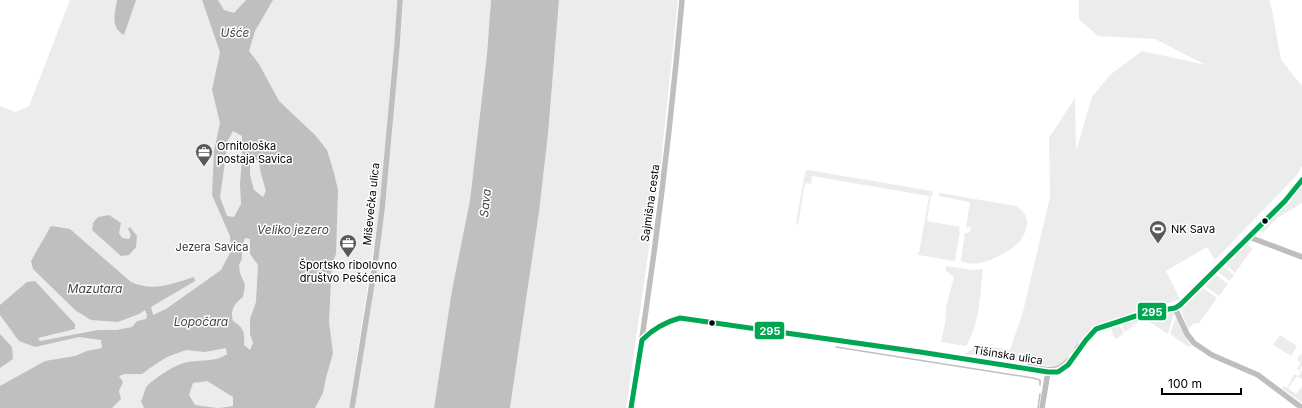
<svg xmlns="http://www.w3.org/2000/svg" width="1302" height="408" font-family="Inter,sans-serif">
	<rect width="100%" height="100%" fill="#fff"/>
	<!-- green -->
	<g fill="#ececec">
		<path d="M70 0H397L395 46 379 212 349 408H0V106L16 112 29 106Z"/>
		<path d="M403 0H491L487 54 470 200 452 290 434 408H355L400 47Z"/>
		<path d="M559 0H678L660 172 626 408H510L539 212 548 134Z"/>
		<path d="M1079 0H1269L1271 5 1281 60 1302 86V166L1296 176 1215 260 1207 247 1166 271 1180 299 1094 329 1078 344 1062 365 1053 367 965 354 978 345 1010 350 1023 312 1050 197 1049 138 1075 98 1076 151 1092 97 1110 75 1142 51 1206 65 1155 39 1098 36 1079 19Z"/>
		<path d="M808 170 932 191 933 195H931L927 221 960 227 959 231 960 232 955 260 954 261 919 255 917 253H919L929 196 812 176 811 184 805 183 798 225H797L796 223 805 173V171Z"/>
		<path d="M1302 184V203L1277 218 1263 233 1260 230 1290 199Z"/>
		<path d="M940 193 1016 206C1033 215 1028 234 1016 245 1009 251 993 260 984 262 976 264 970 264 962 262L961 260 965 233H969L971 227 966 228 970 202 938 196Z"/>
		<path d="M1248 242H1250L1248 246 1253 248 1235 273 1226 264Z"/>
		<path d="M946 266 973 270 983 269C980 294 980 324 966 346L941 342 945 323 946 307 954 277 945 270Z"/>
		<path d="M1224 267 1234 275 1230 281 1219 273V272Z"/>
		<path d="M1216 275 1228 284 1219 296 1205 286Z"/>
		<path d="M1203 288 1217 298 1199 323H1194L1188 329 1181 310Z"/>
		<path d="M1167 311H1171L1174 313 1168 334 1143 318 1125 332 1122 326 1123 323Z"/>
		<path d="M1176 317 1186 338 1191 346 1190 347 1187 346 1170 334Z"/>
		<path d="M1119 325 1124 333 1116 339 1113 335 1111 327Z"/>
		<path d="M1280 335 1297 346 1291 356 1273 345Z"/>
		<path d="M1300 354 1302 355V365L1300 370 1302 371V379L1297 376 1288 388 1296 394 1302 386V403L1282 388 1283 386 1287 388 1294 374 1299 376 1301 372 1297 369 1301 362 1297 360Z"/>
	</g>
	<!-- water -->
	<g fill="#bfbfbf" fill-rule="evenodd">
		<path d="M117 0H136L124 35C110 27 115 14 117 0Z"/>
		<path d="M202 0H218L224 10 234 13 246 0H273L255 31 249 51 259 64 279 101 315 135 327 150 334 173 338 190 336 254 332 265 331 279 329 322 333 353 326 378 323 393 315 408H219L233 406V397L207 381 193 383 189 395 195 405 217 408H144L141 401C144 396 144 390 147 386 155 378 173 366 184 363 198 359 215 363 227 354L226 348 205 352 186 350 167 357 150 368 142 374H125L119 376 123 382 119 391 121 399 112 408H0V386L45 361 75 356 87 351 102 348 101 340 79 337 35 347 19 341 0 315V305L27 282 35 281 75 324V329L38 338 40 341 98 330H116L132 327 137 321 146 319 147 315 145 310 139 314 118 322 91 320 75 310 33 269 31 261 51 226 70 229 131 282C153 292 172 284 194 277L195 281 151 307 153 315 166 309 221 270 231 251 230 236 212 195 214 151 220 123 212 90 220 52ZM233 131 242 136V159L240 184 241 204 234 217 227 216 220 197 228 140ZM255 158 259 163 261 174 266 191 263 197 254 190 250 175V163ZM245 238 250 239V254L258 265 256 302 250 319V334L253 343 250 350 244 345C245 332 244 328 233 321 230 310 234 304 243 297L245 285 240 273 239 265 242 259V247Z"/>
		<path d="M491 0H559L548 134 539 212 510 408H434L452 290 470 200 487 54Z"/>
		<path d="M109 215 121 223 119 233 122 238 129 239 131 235 128 229 130 227 137 236 136 247 129 255 121 256 92 230 93 223 98 217Z"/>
		<path d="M0 334 12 347 13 359 0 368Z"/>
	</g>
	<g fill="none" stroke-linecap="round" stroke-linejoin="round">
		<!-- stream -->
		<g stroke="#bfbfbf" stroke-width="1.5">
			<path d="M836 347 1033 378 1040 380V385"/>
			<path d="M1072 354 1078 344"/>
			<path d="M1028 364C1045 367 1056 373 1068 358"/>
			<path d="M1038 408 1040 394"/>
		</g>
		<!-- minor -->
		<g stroke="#bebebe" stroke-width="5.5">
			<path d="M1249 237 1302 257"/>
			<path d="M1175 308 1187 334 1194 343 1212 355 1258 375 1302 408"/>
			<path d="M642 340C653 329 665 321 680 318L920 352 1056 372 1064 369 1090 333 1096 329 1145 313 1175 308 1180 305 1285 201 1302 180"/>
			<path d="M352 408 375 264 382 209 397 46 400 0"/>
			<path d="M631 408C653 273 670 136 682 0"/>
			<path d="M1042 408 1048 372"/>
		</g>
		<defs>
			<path id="bus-1" d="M631 408 642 340C653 329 665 322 680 318L920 352 1048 372H1058L1068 365 1086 340 1096 329 1145 313 1175 308 1180 305 1285 201 1302 180"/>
		</defs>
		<!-- bus-1 casing -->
		<use href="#bus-1" stroke="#fff" stroke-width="8"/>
		<!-- bus-1 -->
		<use href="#bus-1" stroke="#00a651" stroke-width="5"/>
	</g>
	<!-- icons -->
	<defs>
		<symbol id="office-pin" viewBox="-11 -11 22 30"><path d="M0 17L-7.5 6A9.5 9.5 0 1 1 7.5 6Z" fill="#595959" stroke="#fff"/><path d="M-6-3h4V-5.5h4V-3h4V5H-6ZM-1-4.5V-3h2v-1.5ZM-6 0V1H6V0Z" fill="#fff"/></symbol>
		<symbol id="stadium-pin" viewBox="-11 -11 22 30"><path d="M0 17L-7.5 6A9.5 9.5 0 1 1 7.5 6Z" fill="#595959" stroke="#fff"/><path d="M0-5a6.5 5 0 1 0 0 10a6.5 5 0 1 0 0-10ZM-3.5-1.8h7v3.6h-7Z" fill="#fff"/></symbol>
	</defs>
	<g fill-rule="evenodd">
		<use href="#office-pin" x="194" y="142" width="20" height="27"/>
		<use href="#stadium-pin" x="1148" y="219" width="20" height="27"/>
		<use href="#office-pin" x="338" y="233" width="20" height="27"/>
	</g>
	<!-- markers -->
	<g fill="#000" stroke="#fff" stroke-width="1.5">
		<circle cx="1265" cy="221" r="3.5"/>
		<circle cx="712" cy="323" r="3.5"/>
	</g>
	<g text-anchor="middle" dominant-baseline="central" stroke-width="3" stroke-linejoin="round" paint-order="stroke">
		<!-- poi labels -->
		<g font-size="11" fill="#000" stroke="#fff" text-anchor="start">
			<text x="217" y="146">Ornitološka<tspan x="217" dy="13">postaja Savica</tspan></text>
			<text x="1171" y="229">NK Sava</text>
			<text x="348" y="265" text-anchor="middle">Športsko ribolovno<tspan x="348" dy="13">društvo Pešćenica</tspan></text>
		</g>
		<!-- street labels -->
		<g font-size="11" fill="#000" stroke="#fff">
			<text transform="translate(650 203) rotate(-82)">Sajmišna cesta</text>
			<text transform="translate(371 204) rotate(-84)">Miševečka ulica</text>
			<text transform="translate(1008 355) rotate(9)">Tišinska ulica</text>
		</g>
		<!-- park labels -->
		<g font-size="11" fill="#333" stroke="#fff">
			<text x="212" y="247">Jezera Savica</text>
		</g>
		<!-- water labels -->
		<g font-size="12" font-style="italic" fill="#444" stroke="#fff">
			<text x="235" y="32">Ušće</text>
			<text transform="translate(485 203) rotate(-84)">Sava</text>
			<text x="293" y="229">Veliko jezero</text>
			<text x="95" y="288">Mazutara</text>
			<text x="201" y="321">Lopočara</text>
		</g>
	</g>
	<g stroke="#fff" stroke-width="1.5">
		<rect x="1137" y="302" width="30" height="19" rx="4" fill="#00a651"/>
		<rect x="754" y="321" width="31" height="19" rx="4" fill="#00a651"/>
	</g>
	<g font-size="11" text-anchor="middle" font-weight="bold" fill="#fff">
		<text x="1152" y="316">295</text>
		<text x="770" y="335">295</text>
	</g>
	<!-- scale -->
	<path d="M1162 388v6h79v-6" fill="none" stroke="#000000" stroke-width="2"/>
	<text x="1168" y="388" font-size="12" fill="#000000" stroke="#ffffff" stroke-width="3" paint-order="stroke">100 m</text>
</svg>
